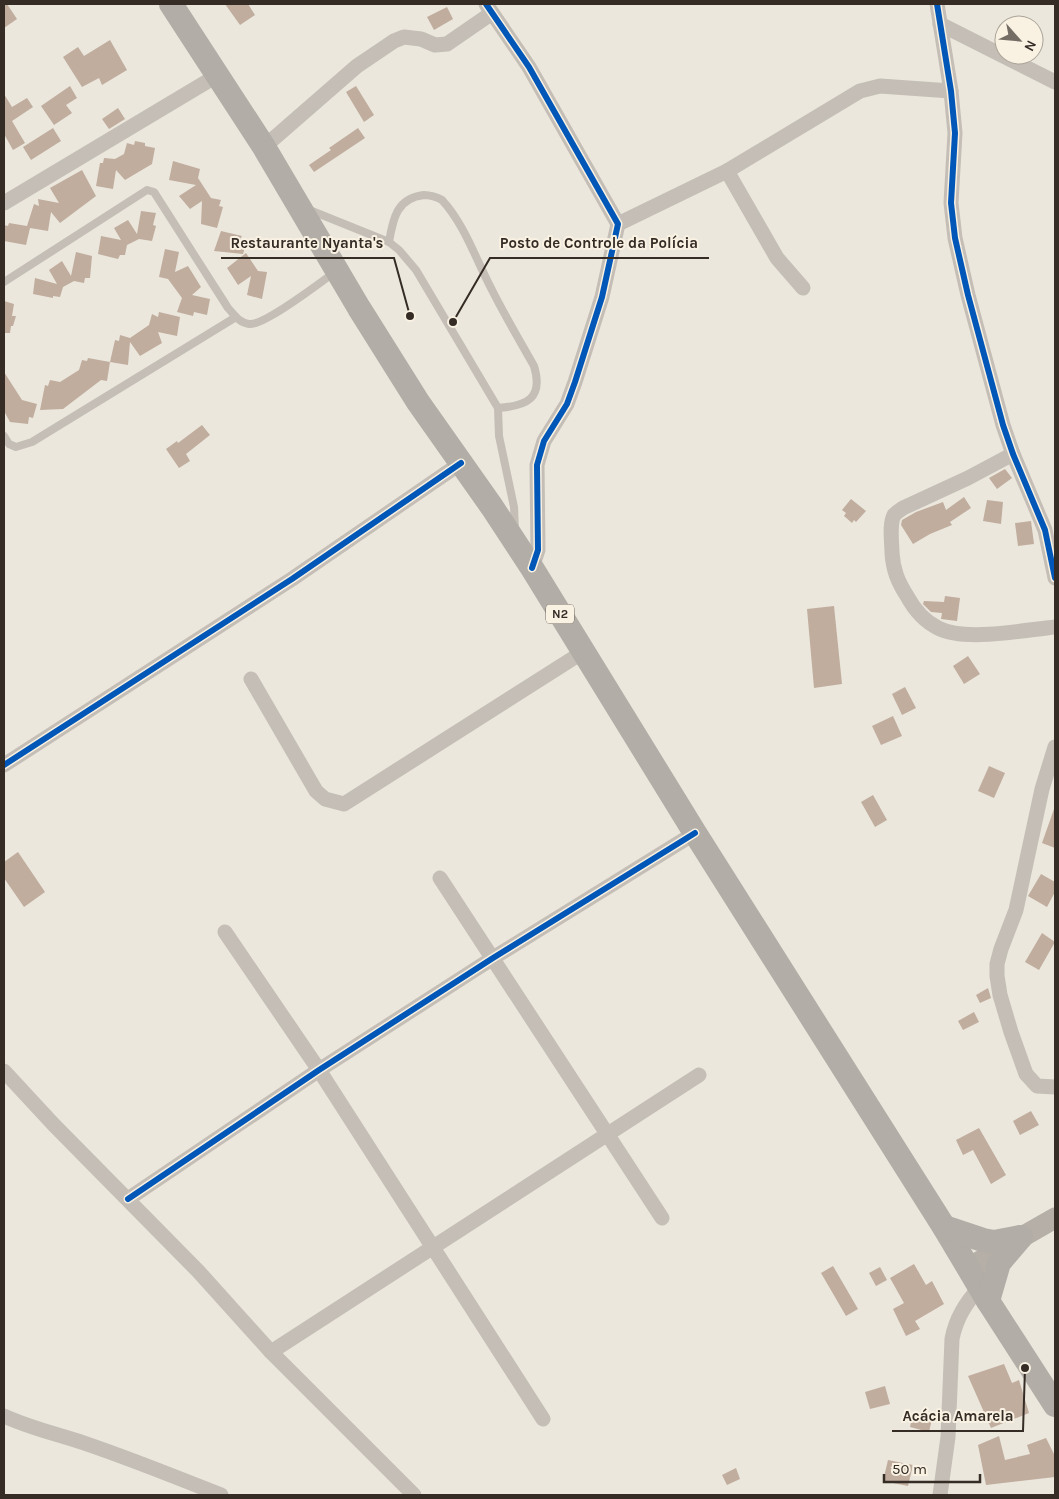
<svg xmlns="http://www.w3.org/2000/svg" width="1059" height="1499" font-family="Karla,sans-serif">
	<rect width="100%" height="100%" fill="#ebe7dd"/>
	<!-- building -->
	<g fill="#c0ad9e">
		<path d="M4 4H7L17 19 4 28Z"/>
		<path d="M225 4H248L255 15 240 25Z"/>
		<path d="M447 7 453 19 434 30 427 17Z"/>
		<path d="M110 40 127 70 102 85 99 78 82 87 63 57 78 47 84 56Z"/>
		<path d="M70 86 77 98 66 105 72 113 54 125 41 106Z"/>
		<path d="M356 86 374 115 364 122 346 92Z"/>
		<path d="M4 94 12 107 27 98 33 107 12 121 25 143 13 150 4 134Z"/>
		<path d="M118 108 125 119 109 129 102 119Z"/>
		<path d="M53 128 61 141 31 160 23 147Z"/>
		<path d="M358 128 365 138 314 172 309 165 331 150 329 148Z"/>
		<path d="M135 141 145 143V146L155 148 152 164 125 180 116 170 113 189 96 186 100 163H103L104 158 115 159 124 154 127 143 134 145Z"/>
		<path d="M173 161 200 169 198 178 211 198 221 200 219 206 223 207 217 228 201 224 202 201 190 209 179 196 196 185 169 180Z"/>
		<path d="M82 170 96 196 60 223 51 212 48 231 30 228 26 245 4 241V225L8 226 9 223 27 226 34 204 39 206 38 199 59 203 50 188Z"/>
		<path d="M141 211 156 213 153 225 156 226 152 241 139 239 127 245 125 255H120L118 259 98 254 101 236 121 240 114 228 128 220 137 234Z"/>
		<path d="M221 231 242 236 240 239 247 241 243 254 214 251Z"/>
		<path d="M165 249 179 252 175 272 188 266 201 287 192 295 210 299 207 315 194 312 193 316 177 312 182 298 168 279 159 277Z"/>
		<path d="M76 252 92 256 90 278H85L84 283 74 281 63 287 60 297 53 296V298L33 294 35 278 57 284 49 270 62 261 71 276Z"/>
		<path d="M246 253 258 271 267 272 262 299 247 295 251 276 238 285 227 268Z"/>
		<path d="M4 301 14 304 12 316H16L13 326H11L10 333H4Z"/>
		<path d="M159 312 180 317 177 336 158 332 162 343 140 356 130 342 128 365 110 362 115 340 119 341 120 335 130 338 149 325 152 314 158 317Z"/>
		<path d="M88 358 110 362 107 381 101 380 63 409 40 410 45 385 48 386 50 380 60 382 79 370 82 360 87 361Z"/>
		<path d="M4 372 22 400 37 404 33 418 29 417 28 424 10 422 4 411Z"/>
		<path d="M202 425 210 435 186 454 190 461 179 468 166 449 177 441 178 443Z"/>
		<path d="M1005 469 1012 478 997 489 989 478Z"/>
		<path d="M964 497 971 508 950 522 952 525 930 534 913 544 901 525 902 520 916 512 943 502 946 510Z"/>
		<path d="M851 499 866 511 856 522 854 520 852 523 844 516 846 513 842 510Z"/>
		<path d="M987 500 1003 502 1001 524 983 521Z"/>
		<path d="M1031 521 1034 544 1018 546 1015 523Z"/>
		<path d="M945 596 960 598 957 621 941 619 942 613 931 612 923 604 924 601 944 602Z"/>
		<path d="M834 606 842 684 814 688 807 609Z"/>
		<path d="M968 656 980 674 964 684 953 666Z"/>
		<path d="M905 687 916 708 902 715 892 694Z"/>
		<path d="M893 716 902 736 881 745 872 726Z"/>
		<path d="M989 766 1005 773 994 798 978 791Z"/>
		<path d="M873 795 887 820 875 827 861 802Z"/>
		<path d="M1054 809H1055V848L1042 843Z"/>
		<path d="M18 852 45 892 24 907 4 878V862Z"/>
		<path d="M1041 874 1055 882V892L1047 907 1028 896Z"/>
		<path d="M1042 933 1055 942 1039 970 1025 962Z"/>
		<path d="M988 988 991 998 980 1003 976 995Z"/>
		<path d="M974 1012 979 1022 963 1030 958 1021Z"/>
		<path d="M1031 1111 1039 1125 1020 1135 1013 1121Z"/>
		<path d="M979 1128 1006 1175 991 1184 973 1150 963 1155 956 1140Z"/>
		<path d="M914 1264 926 1285 932 1281 944 1304 915 1321 920 1329 906 1336 893 1309 904 1303 890 1278Z"/>
		<path d="M833 1266 858 1309 846 1316 821 1273Z"/>
		<path d="M880 1267 887 1280 876 1286 869 1273Z"/>
		<path d="M1004 1364 1012 1383 1019 1380 1029 1413 991 1428 968 1376Z"/>
		<path d="M885 1386 890 1404 870 1409 865 1392Z"/>
		<path d="M913 1414 932 1419 929 1432 910 1427Z"/>
		<path d="M999 1436 1005 1460 1030 1454 1027 1445 1046 1438 1055 1456V1477L986 1485 978 1445Z"/>
		<path d="M888 1460 913 1465 908 1486 883 1481Z"/>
		<path d="M736 1468 740 1479 727 1485 722 1475Z"/>
	</g>
	<g fill="none" stroke-linecap="round" stroke-linejoin="round">
		<!-- service -->
		<g stroke="#c4beb6" stroke-width="8">
			<path d="M307 209 389 242 399 250 416 270 498 408 499 436 514 507 515 530"/>
			<path d="M389 242C393 218 397 198 424 195 429 195 438 197 442 200 465 225 476 260 492 290 505 316 520 341 534 366 544 399 526 406 498 408"/>
			<path d="M4 282 147 190 154 192 228 308C234 314 239 323 249 324 264 326 321 282 335 272"/>
			<path d="M4 436 9 444 16 447 32 442 236 317"/>
		</g>
		<!-- minor -->
		<g stroke="#c4beb6" stroke-width="15">
			<path d="M486 4 529 67 618 224 602 297 575 382 567 404 544 441 537 465 538 550 532 568"/>
			<path d="M937 4 951 91 955 133 951 203 955 238 968 295 1003 425 1013 454 1045 530 1055 578"/>
			<path d="M940 24 1055 82"/>
			<path d="M264 147 357 66 394 41 404 37 421 39 435 45 447 44 492 13"/>
			<path d="M727 171 777 258 803 288"/>
			<path d="M4 203 218 75"/>
			<path d="M618 224 727 171 860 91 880 86 951 91"/>
			<path d="M1013 454 968 478 903 508C900 510 896 513 894 515 889 525 892 542 892 553 893 570 898 582 907 596 914 609 924 621 938 628 965 642 1024 630 1055 627"/>
			<path d="M251 679 316 791 325 799 344 804 583 652"/>
			<path d="M1055 747 1042 789 1016 910 1001 949 997 964V976L1000 995 1011 1032 1026 1074 1037 1086 1055 1087"/>
			<path d="M4 765 292 579 461 463"/>
			<path d="M440 878 662 1218"/>
			<path d="M225 932 319 1070 543 1419"/>
			<path d="M4 1071 54 1125 198 1271 271 1352 414 1495"/>
			<path d="M128 1199 319 1070 493 958 695 833"/>
			<path d="M271 1352 699 1075"/>
			<path d="M4 1416C30 1428 57 1434 84 1443 131 1459 176 1477 221 1495"/>
			<path d="M940 1495 948 1437 952 1339C956 1318 966 1303 979 1288"/>
		</g>
		<!-- secondary -->
		<path stroke="#b5afa7" stroke-width="21" d="M968 1268 1055 1218"/>
		<!-- primary -->
		<g stroke="#b2ada6" stroke-width="24">
			<path d="M171 4 264 147 359 308 418 402 492 507 532 568 695 833 944 1227 988 1301 1055 1405"/>
			<path d="M944 1227 983 1240 994 1242 1021 1237"/>
			<path d="M988 1301 999 1263 1021 1237"/>
		</g>
		<defs>
			<g id="cycleway">
				<path d="M486 4 529 67 618 224 602 297 575 382 567 404 544 441 537 465 538 550 532 568"/>
				<path d="M937 4 951 91 955 133 951 203 955 238 968 295 1003 425 1013 454 1045 530 1055 578"/>
				<path d="M4 765 292 579 461 463"/>
				<path d="M128 1199 319 1070 493 958 695 833"/>
			</g>
		</defs>
		<!-- cycleway casing -->
		<use href="#cycleway" stroke="#f9f2e3" stroke-width="9"/>
		<!-- cycleway -->
		<use href="#cycleway" stroke="#0057b8" stroke-width="6"/>
	</g>
	<g text-anchor="middle" dominant-baseline="central" stroke-width="4" stroke-linejoin="round" paint-order="stroke">
		<!-- shield labels -->
		<rect fill="#f9f2e3" stroke="#6f675e" stroke-width="1" x="546" y="604.5" width="28" height="19" rx="4"/>
		<g font-size="12" font-weight="bold" fill="#342c25">
			<text x="560" y="614">N2</text>
		</g>
	</g>
	<!-- callouts -->
	<path fill="none" stroke="#342c25" stroke-width="2" d="M410 316L394 258H221M453 322L490 258H709M1025 1368L1023 1431H892"/>
	<g fill="#342c25" stroke="#f9f2e3" stroke-width="2">
		<circle cx="410" cy="316" r="5"/>
		<circle cx="453" cy="322" r="5"/>
		<circle cx="1025" cy="1368" r="5"/>
	</g>
	<g font-size="15" text-anchor="middle" font-weight="bold" fill="#342c25" stroke="#f9f2e3" stroke-width="4" stroke-linejoin="round" paint-order="stroke">
		<text x="307" y="248">Restaurante Nyanta's</text>
		<text x="599" y="248">Posto de Controle da Polícia</text>
		<text x="958" y="1421">Acácia Amarela</text>
	</g>
	<!-- border -->
	<rect width="1059" height="1499" fill="none" stroke="#342c25" stroke-width="10"/>
	<!-- north arrow -->
	<g transform="translate(1019 40) rotate(117)"><circle r="24" fill="#f9f2e3" stroke="#aaa397"/>
	<path d="M0-4L9 19L0 12L-9 19Z" fill="#746d65"/>
	<text y="-8" font-size="14" font-weight="bold" text-anchor="middle" fill="#342c25">N</text>
	</g>
	<!-- scale -->
	<path d="M884 1474v8h96v-8" fill="none" stroke="#342c25" stroke-width="2.5"/>
	<text x="892" y="1474" font-size="15" fill="#342c25" stroke="#f9f2e3" stroke-width="4" paint-order="stroke">50 m</text>
</svg>
